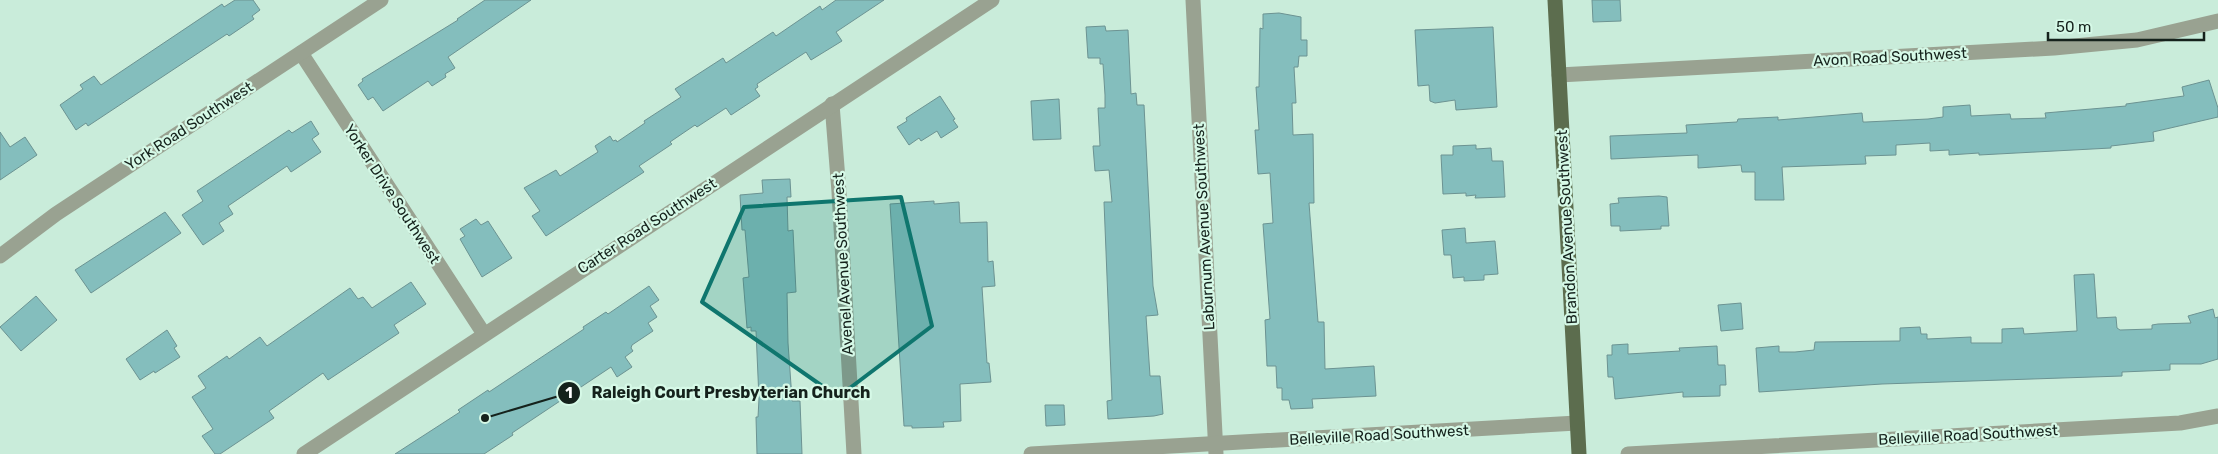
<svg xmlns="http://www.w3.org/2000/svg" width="2218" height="454" font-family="Rubik,sans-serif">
	<rect width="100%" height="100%" fill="#c9ecda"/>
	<!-- building -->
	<g fill="#84bebd" stroke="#6c9392">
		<path d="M235 0H253L260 10 252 16 254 19 229 36 227 34 88 126 86 123 76 130 60 105 83 89 80 85 94 76 101 85 222 4 224 7Z"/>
		<path d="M485 0H531L448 57 455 68 445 74 446 77 432 86 428 81 383 111 373 97 368 100 358 85 363 81 362 79 458 20 457 19Z"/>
		<path d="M836 0H884L836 32 842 41 811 60 806 52 757 84 758 87 755 89 760 96 731 115 726 108 697 127 695 125 670 142 672 144 639 166 644 172 546 236 532 216 540 211 524 188 556 170 560 176 598 152 595 146 610 136 613 141 616 140 617 142 645 123 644 121 681 97 675 89 723 58 726 63 773 32 776 36 820 6 822 10Z"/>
		<path d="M1592 0H1620L1621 21 1593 22Z"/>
		<path d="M1279 13 1301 17V40H1307V56H1299L1298 67H1294L1296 103H1292L1293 135 1313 134 1314 203H1309L1318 322H1324L1325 369 1374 366 1376 396 1312 399 1313 408 1291 409 1289 400H1282V388H1277L1276 366H1267L1265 320 1270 319 1263 224 1273 223 1270 173 1258 174 1255 130H1259L1256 87H1259L1260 28 1263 29V14Z"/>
		<path d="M1105 26 1106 31 1128 30 1131 94 1136 93 1137 105H1144L1153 286 1158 315 1146 316 1150 376H1160L1163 414 1154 416 1108 419 1107 401 1112 400 1104 202H1112L1109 170 1095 171 1093 146H1100L1098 108H1105V95L1103 64H1100V58H1088L1086 27Z"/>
		<path d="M1493 27 1497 107 1456 110 1455 100 1435 103 1430 101 1429 85 1418 86 1415 30Z"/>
		<path d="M2209 80 2218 108V117L2153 132 2154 141 2111 146V148L1979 155V153L1949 155V150L1930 151V143L1896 145V155L1865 156 1866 164 1782 167 1784 200H1755V172H1742L1741 165 1698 168V155L1611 159 1610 136 1687 133 1686 125 1737 122 1738 119 1778 117V120L1862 113 1863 122H1866L1928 119 1943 117V107L1970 105 1971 116 2010 114 2011 119 2046 118 2045 113 2126 106V104L2184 96 2182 87Z"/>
		<path d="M940 96 955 119 953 120 958 127 941 138 937 131 921 141 919 138 909 145 897 127 907 121 906 118Z"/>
		<path d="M1059 99 1061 139 1033 140 1031 101Z"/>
		<path d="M311 121 319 134 312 139 321 152 291 172 287 166 228 206 233 214 219 223 224 231 203 245 182 215 203 201 197 191 289 130 292 133Z"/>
		<path d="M0 132 10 147 25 137 37 155 0 180Z"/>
		<path d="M1476 145V149L1491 148 1492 161H1503L1505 197 1475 198 1476 195 1466 196V193L1443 194 1441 155H1453V146Z"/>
		<path d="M790 179 791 197H787L788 231 793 230 796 292 787 293 788 343 792 399V401H800L802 454H757L756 417H758L759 399 756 331H751V327L747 328 743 278 749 277 745 230H742L740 195 763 193 762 180Z"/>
		<path d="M1659 196 1667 197 1669 226H1661V229L1620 231V226H1611L1610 204 1619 203 1618 198Z"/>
		<path d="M934 201V204L959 202 960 223 987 222 988 262 993 261 995 286 982 287 987 363H989L991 382 960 384 961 421 943 422 944 427 912 428V426H904L890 204Z"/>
		<path d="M165 212 181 233 91 293 75 270Z"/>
		<path d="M476 219 481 225 488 221 512 258 482 277 460 239 465 236 460 229Z"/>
		<path d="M1465 228 1466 243 1495 241 1498 274 1484 275V280L1464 281V277L1453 278 1451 255H1444L1442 230Z"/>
		<path d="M2094 274 2097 318 2116 317 2117 328 2120 330 2152 329V325L2158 324 2191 323 2188 316 2213 309 2215 318 2218 317V359L2201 364H2170V370L2122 372V376L1882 384 1759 392 1756 348 1779 346V352H1795L1814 350 1815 342 1900 341V328L1920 327 1921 334H1927V339L1971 337V343H2002V329L2023 328 2024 334 2077 331 2074 275Z"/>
		<path d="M411 282 426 304 394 325 399 333 328 380 323 373 269 411 274 418 220 454H215L202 436 213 429 192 397 206 388 198 376 227 356 229 359 260 337 267 346 350 288 358 299 363 297 372 308Z"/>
		<path d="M649 286 659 300 650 306 657 317 648 323 653 331 632 345 631 348 633 351 625 357 632 367 617 377 611 367 512 433 513 435 484 454H395L460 412 458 410 488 390 489 392 584 329 583 327 606 312 608 314Z"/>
		<path d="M36 296 57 320 21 351 0 327Z"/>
		<path d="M1741 303 1743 329 1721 331 1718 305Z"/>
		<path d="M167 330 177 346 174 348 180 357 155 373 154 371 140 380 126 359Z"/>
		<path d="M1628 344V354L1680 351 1679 348 1717 346 1718 365H1725L1726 385H1720V396L1683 397V392L1615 399 1613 377H1608L1607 355H1612V345Z"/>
		<path d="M1045 405H1064L1065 425 1046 426Z"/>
	</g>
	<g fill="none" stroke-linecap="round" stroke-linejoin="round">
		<!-- minor -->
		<g stroke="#99a291" stroke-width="15">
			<path d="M1193 0 1216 454"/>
			<path d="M301 53 484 334"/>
			<path d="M1559 75 2054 48 2137 40 2218 21"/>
			<path d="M832 104 839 192 854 454"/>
			<path d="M0 256 56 214 381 0"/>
			<path d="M304 454 992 0"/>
			<path d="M1031 454 1577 423"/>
			<path d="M1628 454 2180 423 2218 416"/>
		</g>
		<!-- major -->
		<path stroke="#5c6d4e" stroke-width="15" d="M1555 0 1579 454"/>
	</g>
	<!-- marked area -->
	<path fill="#0f766e" fill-opacity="0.2" stroke="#0f766e" stroke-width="4" stroke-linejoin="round" d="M901 197 932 326 838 397 702 302 744 207Z"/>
	<g text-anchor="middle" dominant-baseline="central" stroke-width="4.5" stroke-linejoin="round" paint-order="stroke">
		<!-- street labels -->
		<g font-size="15" fill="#15221c" stroke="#d6f9e7">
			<text transform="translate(1890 57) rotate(-3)">Avon Road Southwest</text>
			<text transform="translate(189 126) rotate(-33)">York Road Southwest</text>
			<text transform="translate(392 194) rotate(57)">Yorker Drive Southwest</text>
			<text transform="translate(647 226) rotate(-33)">Carter Road Southwest</text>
			<text transform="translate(1204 227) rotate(-93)">Laburnum Avenue Southwest</text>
			<text transform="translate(1567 227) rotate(-93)">Brandon Avenue Southwest</text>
			<text transform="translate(843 264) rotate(-93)">Avenel Avenue Southwest</text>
			<text transform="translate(1379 435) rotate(-3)">Belleville Road Southwest</text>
			<text transform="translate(1968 435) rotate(-3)">Belleville Road Southwest</text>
		</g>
	</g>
	<!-- callouts -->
	<path fill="none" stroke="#15221c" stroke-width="2" d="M485 418L569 393"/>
	<g fill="#15221c" stroke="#d6f9e7" stroke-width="2">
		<circle cx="485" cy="418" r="5"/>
		<circle cx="569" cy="393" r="12"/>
	</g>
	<g font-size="15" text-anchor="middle" font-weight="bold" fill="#fff">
		<text x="569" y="398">1</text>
	</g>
	<g font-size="16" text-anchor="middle" font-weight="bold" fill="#15221c" stroke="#d6f9e7" stroke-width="4.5" stroke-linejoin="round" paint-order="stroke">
		<text x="731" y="398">Raleigh Court Presbyterian Church</text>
	</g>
	<!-- scale -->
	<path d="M2048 32v8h156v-8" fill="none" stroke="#15221c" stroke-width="2.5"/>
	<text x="2056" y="32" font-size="15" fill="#15221c" stroke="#d6f9e7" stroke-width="4" paint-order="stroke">50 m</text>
</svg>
